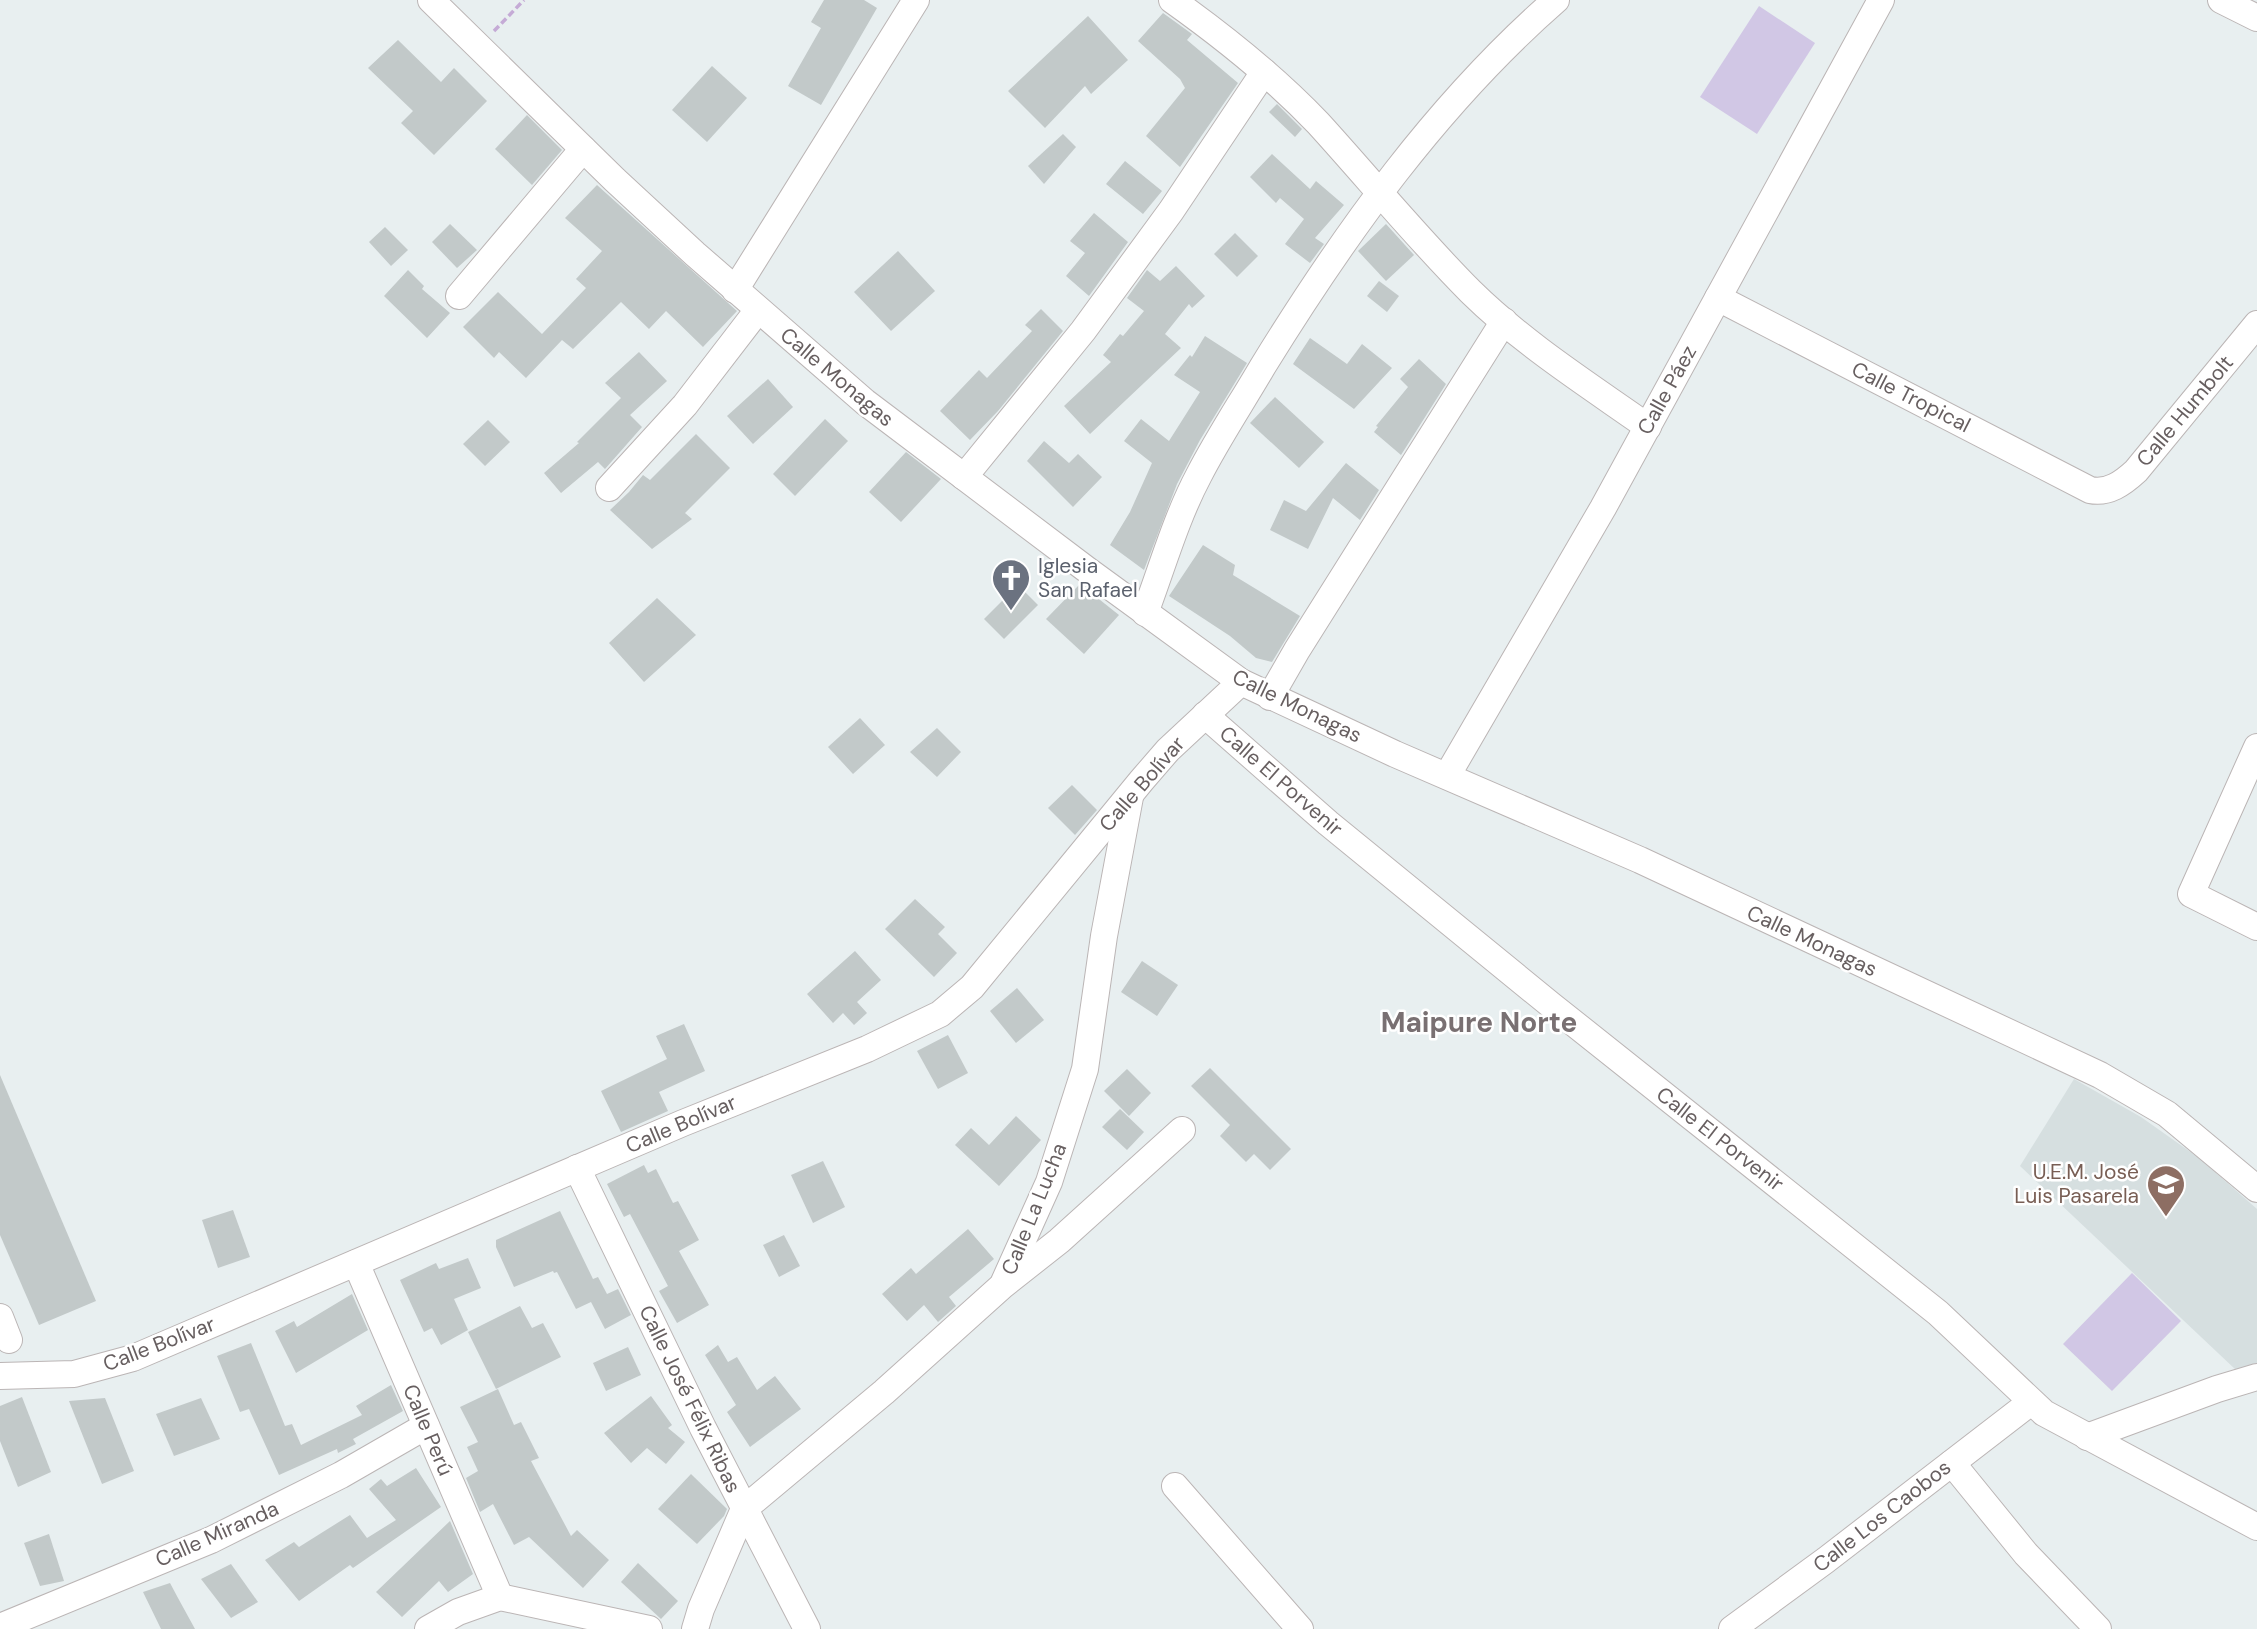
<svg xmlns="http://www.w3.org/2000/svg" width="2257" height="1629" font-family="'DM Sans',sans-serif">
	<rect width="100%" height="100%" fill="#e8eff0"/>
	<!-- education -->
	<path fill="#d6dfe0" d="M2074 1079 2141 1117 2199 1158 2257 1209V1364L2236 1370 2020 1166Z"/>
	<!-- green -->
	<g fill="#d1c7e5">
		<path d="M1759 6 1815 43 1757 134 1700 97Z"/>
		<path d="M2132 1273 2181 1321 2112 1391 2063 1344Z"/>
	</g>
	<!-- building -->
	<g fill="#c2c9c9">
		<path d="M824 0H864L877 8 821 105 788 86 821 28 811 22Z"/>
		<path d="M1163 13 1192 34 1187 40 1238 83 1180 167 1146 136 1185 88 1180 79 1138 41Z"/>
		<path d="M1088 16 1128 60 1091 94 1085 86 1045 128 1008 91Z"/>
		<path d="M398 40 441 82 454 68 487 101 434 155 401 123 413 111 368 68Z"/>
		<path d="M712 66 747 98 707 142 672 110Z"/>
		<path d="M1277 104 1302 129 1295 137 1269 112Z"/>
		<path d="M527 115 562 150 532 185 495 149Z"/>
		<path d="M1063 134 1076 147 1044 184 1028 166Z"/>
		<path d="M1272 154 1310 189 1316 181 1344 205 1315 238 1324 244 1310 263 1285 244 1304 219 1280 198 1276 203 1250 177Z"/>
		<path d="M1125 161 1162 191 1143 214 1106 184Z"/>
		<path d="M597 185 737 311 703 347 666 311 649 329 621 302 573 349 562 340 526 378 499 352 494 358 463 327 498 292 542 334 586 288 576 279 602 251 565 218Z"/>
		<path d="M1094 213 1128 242 1089 296 1066 276 1085 253 1070 241Z"/>
		<path d="M450 224 477 250 457 268 432 242Z"/>
		<path d="M1386 224 1414 255 1386 281 1358 251Z"/>
		<path d="M385 227 408 250 391 266 369 242Z"/>
		<path d="M1235 233 1258 256 1237 277 1214 254Z"/>
		<path d="M898 251 935 291 891 331 854 292Z"/>
		<path d="M1176 266 1205 296 1192 308 1189 304 1165 334 1181 348 1090 434 1064 406 1111 362 1103 355 1120 334 1123 336 1144 311 1127 298 1147 270 1160 281Z"/>
		<path d="M408 270 424 286 422 289 450 313 427 338 384 296Z"/>
		<path d="M1379 281 1399 296 1387 312 1367 296Z"/>
		<path d="M1041 309 1063 331 998 411 970 440 940 411 979 370 987 378 1032 331 1025 325Z"/>
		<path d="M1205 336 1247 363 1200 440 1177 484 1144 570 1110 545 1130 512 1152 463 1124 441 1141 419 1169 441 1200 392 1174 375 1190 355 1192 357Z"/>
		<path d="M1310 338 1347 364 1362 344 1392 368 1354 409 1293 364Z"/>
		<path d="M639 352 667 381 630 415 642 427 605 469 598 462 561 493 544 473 579 443 577 442 621 398 605 383Z"/>
		<path d="M1419 359 1446 384 1401 455 1374 432 1378 427 1376 426 1408 387 1400 379Z"/>
		<path d="M768 379 793 407 753 444 727 416Z"/>
		<path d="M1275 397 1324 442 1299 468 1250 423Z"/>
		<path d="M825 419 848 441 795 496 773 474Z"/>
		<path d="M488 420 510 442 485 466 463 444Z"/>
		<path d="M696 434 730 468 685 513 692 519 652 549 610 510 629 492 643 475 650 480Z"/>
		<path d="M1044 441 1069 463 1078 454 1102 477 1073 507 1027 461Z"/>
		<path d="M906 452 941 479 901 522 869 492Z"/>
		<path d="M1346 463 1379 490 1360 520 1333 498 1308 549 1270 530 1284 500 1306 511Z"/>
		<path d="M1203 545 1235 565 1233 575 1300 616 1272 662 1256 658 1230 636 1169 596Z"/>
		<path d="M1080 584 1119 615 1084 654 1046 619Z"/>
		<path d="M1018 585 1038 605 1004 639 984 619Z"/>
		<path d="M657 598 696 635 644 682 609 643Z"/>
		<path d="M860 718 885 745 853 774 828 747Z"/>
		<path d="M937 728 961 752 937 777 910 752Z"/>
		<path d="M1072 785 1097 810 1075 835 1048 808Z"/>
		<path d="M915 899 945 927 938 934 957 953 934 977 885 929Z"/>
		<path d="M855 951 881 980 857 1002 867 1013 854 1025 843 1013 833 1023 807 994Z"/>
		<path d="M1142 961 1178 985 1157 1016 1121 992Z"/>
		<path d="M1017 988 1044 1020 1016 1043 990 1011Z"/>
		<path d="M684 1024 705 1071 659 1092 668 1111 621 1132 601 1091 667 1059 656 1036Z"/>
		<path d="M948 1035 968 1073 938 1089 917 1051Z"/>
		<path d="M1210 1068 1291 1149 1270 1170 1254 1154 1246 1162 1220 1136 1230 1125 1191 1086Z"/>
		<path d="M1127 1069 1151 1093 1129 1116 1104 1091Z"/>
		<path d="M0 1075 96 1301 39 1325 0 1235Z"/>
		<path d="M1120 1109 1144 1132 1127 1150 1102 1127Z"/>
		<path d="M1016 1116 1041 1140 999 1186 955 1145 971 1128 989 1145Z"/>
		<path d="M823 1161 845 1207 813 1223 791 1175Z"/>
		<path d="M644 1165 648 1173 656 1169 673 1203 678 1201 699 1240 679 1251 709 1305 677 1323 659 1291 668 1286 630 1214 624 1217 607 1184Z"/>
		<path d="M233 1210 250 1257 218 1268 202 1220Z"/>
		<path d="M560 1211 593 1279 598 1277 607 1294 618 1289 631 1315 605 1329 591 1302 576 1309 557 1272 554 1273 553 1271 514 1287 496 1247V1240Z"/>
		<path d="M968 1229 994 1259 949 1297 956 1306 938 1322 924 1305 907 1321 882 1294 911 1268 916 1274Z"/>
		<path d="M784 1235 800 1266 779 1277 763 1245Z"/>
		<path d="M468 1258 481 1288 454 1299 468 1330 441 1345 432 1328 424 1332 400 1280 436 1263 439 1269Z"/>
		<path d="M352 1294 368 1330 296 1373 275 1331 294 1321 297 1327Z"/>
		<path d="M520 1306 532 1328 543 1323 561 1357 496 1389 468 1332Z"/>
		<path d="M251 1343 285 1426 292 1424 301 1445 362 1415 356 1406 391 1385 403 1411 353 1439 356 1444 338 1453 337 1449 279 1475 249 1409 240 1412 217 1356Z"/>
		<path d="M718 1345 728 1362 737 1357 757 1390 775 1376 801 1409 750 1447 727 1412 736 1405 705 1355Z"/>
		<path d="M628 1347 641 1375 606 1391 593 1363Z"/>
		<path d="M498 1389 514 1425 521 1422 539 1458 531 1461 571 1536 577 1530 609 1560 583 1588 529 1537 514 1545 493 1504 480 1512 466 1478 478 1471 467 1447 478 1442 460 1407Z"/>
		<path d="M651 1396 672 1425 668 1428 685 1442 666 1464 647 1448 631 1463 604 1433Z"/>
		<path d="M22 1397 51 1472 18 1487 0 1441V1406Z"/>
		<path d="M105 1398 134 1471 102 1484 69 1401Z"/>
		<path d="M201 1398 220 1439 174 1456 156 1414Z"/>
		<path d="M416 1468 441 1507 353 1568 350 1565 299 1601 265 1560 294 1542 299 1547 350 1515 367 1538 396 1520 369 1489 381 1479 387 1486Z"/>
		<path d="M691 1474 727 1509 724 1516 697 1544 658 1509Z"/>
		<path d="M450 1521 473 1574 448 1592 439 1581 402 1617 376 1592Z"/>
		<path d="M49 1534 64 1581 40 1586 24 1543Z"/>
		<path d="M638 1563 678 1601 661 1619 621 1582Z"/>
		<path d="M231 1564 258 1602 231 1618 201 1579Z"/>
		<path d="M170 1583 178 1598 195 1629H161L143 1592Z"/>
	</g>
	<g fill="none" stroke-linecap="round" stroke-linejoin="round">
		<defs>
			<g id="minor">
				<path d="M431 0 615 180 695 254 865 402 1086 569 1241 682 1395 754 1640 860 2100 1075 2167 1114 2257 1189"/>
				<path d="M1172 0C1224 37 1274 77 1318 123 1369 179 1417 238 1471 292 1524 344 1587 384 1648 427"/>
				<path d="M2221 0 2257 18"/>
				<path d="M735 290 916 0"/>
				<path d="M459 296 583 149"/>
				<path d="M1718 298 2090 490C2108 494 2123 483 2136 471L2257 324"/>
				<path d="M964 477 1083 331 1171 211 1264 72"/>
				<path d="M609 488 685 405 758 310"/>
				<path d="M1145 613C1162 568 1176 518 1199 475 1218 438 1242 402 1263 366 1345 233 1438 103 1556 0"/>
				<path d="M1270 697 1297 650 1504 321"/>
				<path d="M1205 715 1328 823 1551 1005 1938 1313 2044 1413 2257 1527"/>
				<path d="M2257 747 2191 894 2257 927"/>
				<path d="M1447 776 1603 508 1881 0"/>
				<path d="M577 1168 703 1428 807 1629"/>
				<path d="M356 1263 500 1597"/>
				<path d="M1004 1282 1049 1182 1085 1069 1104 936 1130 797"/>
				<path d="M0 1317 9 1340"/>
				<path d="M0 1376 74 1374 133 1358 683 1123 867 1049 940 1014 972 987 1142 780 1168 750 1241 682"/>
				<path d="M2087 1437 2217 1389 2257 1377"/>
				<path d="M1952 1463 2026 1554 2098 1629"/>
				<path d="M1175 1486 1300 1629"/>
				<path d="M0 1627 211 1540 341 1475 426 1426"/>
				<path d="M428 1629 458 1612 500 1597 649 1629"/>
				<path d="M695 1629 701 1609 744 1509 884 1392 1002 1286 1059 1241 1182 1130"/>
				<path d="M1732 1629 1826 1560 2031 1402"/>
			</g>
		</defs>
		<!-- minor casing -->
		<use href="#minor" stroke="#bbb5b5" stroke-width="28"/>
		<!-- path -->
		<path stroke="#c5abd6" stroke-width="3.5" stroke-dasharray="7 3.5" stroke-linecap="butt" d="M494 31 524 0"/>
		<!-- minor -->
		<use href="#minor" stroke="#fff" stroke-width="26"/>
	</g>
	<!-- icons -->
	<defs>
		<symbol id="church-pin" viewBox="-11 -11 22 30"><path d="M0 17L-7.5 6A9.5 9.5 0 1 1 7.5 6Z" fill="#6b7280" stroke="#fff"/><path d="M-1.2-6h2.4v3.5h3.3v2.4h-3.3V6h-2.4V-.1h-3.3v-2.4h3.3Z" fill="#fff"/></symbol>
		<symbol id="school-pin" viewBox="-11 -11 22 30"><path d="M0 17L-7.5 6A9.5 9.5 0 1 1 7.5 6Z" fill="#8d6e63" stroke="#fff"/><path d="M0-5L7-2L0 1L-7-2ZM-4 1L0 2.5L4 1V4Q0 6-4 4Z" fill="#fff"/></symbol>
	</defs>
	<g fill-rule="evenodd">
		<use href="#church-pin" x="989" y="556" width="44" height="60"/>
		<use href="#school-pin" x="2144" y="1162" width="44" height="60"/>
	</g>
	<g text-anchor="middle" dominant-baseline="central" stroke-width="5" stroke-linejoin="round" paint-order="stroke">
		<!-- street labels -->
		<g font-size="21" fill="#675f60" stroke="#fff">
			<text transform="translate(837 377) rotate(40)">Calle Monagas</text>
			<text transform="translate(1667 390) rotate(-61)">Calle Páez</text>
			<text transform="translate(1911 397) rotate(27)">Calle Tropical</text>
			<text transform="translate(2185 411) rotate(-50)">Calle Humbolt</text>
			<text transform="translate(1297 706) rotate(26)">Calle Monagas</text>
			<text transform="translate(1281 781) rotate(41)">Calle El Porvenir</text>
			<text transform="translate(1142 784) rotate(-49)">Calle Bolívar</text>
			<text transform="translate(1812 941) rotate(25)">Calle Monagas</text>
			<text transform="translate(681 1124) rotate(-23)">Calle Bolívar</text>
			<text transform="translate(1720 1139) rotate(38)">Calle El Porvenir</text>
			<text transform="translate(1034 1209) rotate(-68)">Calle La Lucha</text>
			<text transform="translate(159 1344) rotate(-21)">Calle Bolívar</text>
			<text transform="translate(690 1399) rotate(64)">Calle José Félix Ribas</text>
			<text transform="translate(428 1430) rotate(67)">Calle Perú</text>
			<text transform="translate(1882 1516) rotate(-38)">Calle Los Caobos</text>
			<text transform="translate(217 1534) rotate(-24)">Calle Miranda</text>
		</g>
		<!-- worship labels -->
		<g font-size="21" fill="#5b616d" stroke="#fff" text-anchor="start">
			<text x="1038" y="566">Iglesia<tspan x="1038" dy="24">San Rafael</tspan></text>
		</g>
		<!-- education labels -->
		<g font-size="21" fill="#785e54" stroke="#fff" text-anchor="end">
			<text x="2139" y="1172">U.E.M. José<tspan x="2139" dy="24">Luis Pasarela</tspan></text>
		</g>
		<!-- district labels -->
		<g font-size="28" font-weight="bold" fill="#797072" stroke="#fff">
			<text x="1479" y="1022">Maipure Norte</text>
		</g>
	</g>
</svg>
